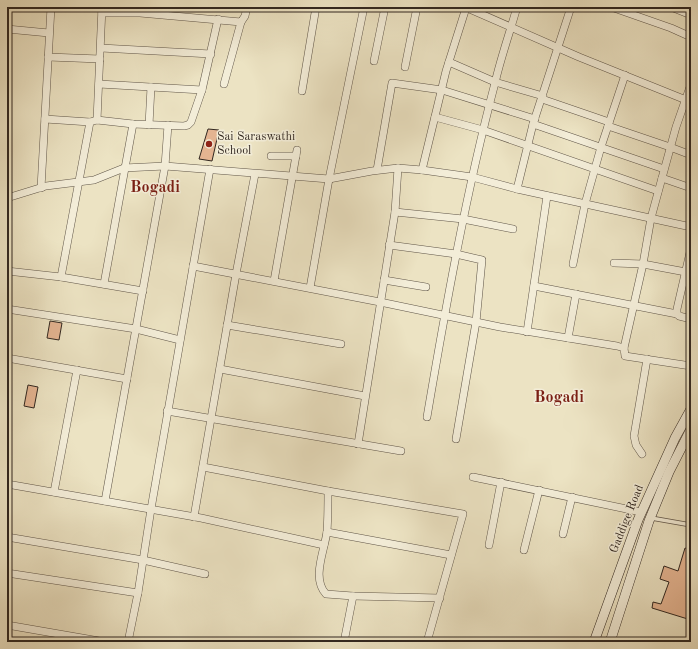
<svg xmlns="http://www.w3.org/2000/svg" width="698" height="649" font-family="'Old Standard TT',serif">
	<rect width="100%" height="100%" fill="#ece3c3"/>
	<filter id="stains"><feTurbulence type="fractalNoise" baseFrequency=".005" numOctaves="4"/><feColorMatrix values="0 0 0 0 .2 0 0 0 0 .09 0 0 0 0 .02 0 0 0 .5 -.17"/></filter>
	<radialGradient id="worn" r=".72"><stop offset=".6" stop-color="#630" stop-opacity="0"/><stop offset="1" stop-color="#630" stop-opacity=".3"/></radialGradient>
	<!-- building -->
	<g fill="#e4b491" stroke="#312720">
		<path d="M208 129 219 130 212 161 199 159Z"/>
		<path d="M50 321 62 323 59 340 47 338Z"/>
		<path d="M28 385 38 387 34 408 24 406Z"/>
		<path d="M685 548 691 550V620L652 608 653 602 661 604 669 582 660 579 664 566 678 571Z"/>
	</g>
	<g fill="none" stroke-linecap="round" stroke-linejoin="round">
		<defs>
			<path id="lane" d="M651 518 691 525"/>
			<g id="street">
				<path d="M465 7 579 57 691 102"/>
				<path d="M611 7 671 28 691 37"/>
				<path d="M671 7 691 15"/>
				<path d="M102 13H140L241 22 245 16 247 7"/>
				<path d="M7 29 49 33"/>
				<path d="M101 48 211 54"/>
				<path d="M48 57 100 59"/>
				<path d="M374 61 385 7"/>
				<path d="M449 62 495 82 543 96"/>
				<path d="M405 67 417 7"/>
				<path d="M99 84 202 90"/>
				<path d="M224 84 241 22"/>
				<path d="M302 91 316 7"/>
				<path d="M542 99 609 122"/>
				<path d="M435 117 483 130 658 191"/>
				<path d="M45 119 90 122 97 120 133 124 184 126 188 125 191 122 202 90 218 19"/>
				<path d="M97 120 102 7"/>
				<path d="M90 122 61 277 143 291"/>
				<path d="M533 124 664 169"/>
				<path d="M149 125 151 87"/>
				<path d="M608 126 670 147 691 155"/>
				<path d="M271 156H296"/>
				<path d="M377 170 392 83 442 90 535 119"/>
				<path d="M422 170 446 71 465 11V7"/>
				<path d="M662 178 691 188"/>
				<path d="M41 188 51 7"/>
				<path d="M517 189 533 124 571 7"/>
				<path d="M7 198 46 186 94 180 124 168 165 166 329 179 372 171 398 168 422 170 472 177 517 189 691 227"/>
				<path d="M395 212 463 219 513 229"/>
				<path d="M389 245 456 254 482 260 476 322 456 439"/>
				<path d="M691 248 677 309V314L679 316 691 319"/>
				<path d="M614 263 643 264 691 273"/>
				<path d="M573 264 585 204 601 147 625 75"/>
				<path d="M193 266 380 302 500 327 617 346 624 348 625 356 691 366"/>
				<path d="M7 271 61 277"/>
				<path d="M384 280 426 287"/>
				<path d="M274 281 297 150"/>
				<path d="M104 284 133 124"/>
				<path d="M534 286 677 314"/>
				<path d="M310 288 329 179 364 7"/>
				<path d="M7 309 136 329 180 340"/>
				<path d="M227 325 341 344"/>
				<path d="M527 332 547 196"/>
				<path d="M568 338 576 294"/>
				<path d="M624 348 643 264 651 218 676 127 691 84"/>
				<path d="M7 358 127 379"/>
				<path d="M220 369 365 396"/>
				<path d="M167 411 401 451"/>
				<path d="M427 417C446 305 466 193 495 83 501 57 510 32 517 7"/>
				<path d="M358 444 395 212 398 168"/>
				<path d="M642 454 636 445 634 436 647 359"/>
				<path d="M203 467 328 491 463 514 427 642"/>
				<path d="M473 477 641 512"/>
				<path d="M7 484 201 518 324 545"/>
				<path d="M328 491C328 504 328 518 327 531 325 550 311 578 326 594L353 596 344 642"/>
				<path d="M54 492 77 370"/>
				<path d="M105 501 165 166 168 125"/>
				<path d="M194 517 236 274 255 174"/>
				<path d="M327 532 451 555"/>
				<path d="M563 534 572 497"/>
				<path d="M7 537 143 560 205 574"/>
				<path d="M489 545 501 482"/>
				<path d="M524 550 539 490"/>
				<path d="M7 573 138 593"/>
				<path d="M353 596 440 598"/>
				<path d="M7 625 105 642"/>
				<path d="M128 642 138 593 151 509 210 169"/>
			</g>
			<g id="secondary">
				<path d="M594 642 638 520 675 438 691 409"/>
				<path d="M610 642 649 521 669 472 691 429"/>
			</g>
		</defs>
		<!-- lane casing -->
		<use href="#lane" stroke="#605649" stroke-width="5"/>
		<!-- street casing -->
		<use href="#street" stroke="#605649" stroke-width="8"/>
		<!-- secondary casing -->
		<use href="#secondary" stroke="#312720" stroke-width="10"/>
		<!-- lane -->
		<use href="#lane" stroke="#f3edd8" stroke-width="3.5"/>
		<!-- street -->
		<use href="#street" stroke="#f3edd8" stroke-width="7"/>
		<!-- secondary -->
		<use href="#secondary" stroke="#f3edd8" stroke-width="9"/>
	</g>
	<!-- markers -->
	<circle fill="#8f2418" stroke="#f3edd8" stroke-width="1.5" cx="209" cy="144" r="4"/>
	<g text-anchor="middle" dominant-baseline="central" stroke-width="3" stroke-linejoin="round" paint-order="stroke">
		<!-- poi labels -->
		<g font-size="12" fill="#312720" stroke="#f3edd8" text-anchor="start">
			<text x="217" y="137">Sai Saraswathi<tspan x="217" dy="14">School</tspan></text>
		</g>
		<!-- street labels -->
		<g font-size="12" fill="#312720" stroke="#f3edd8">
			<text transform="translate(627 519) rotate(-68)">Gaddige Road</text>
		</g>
		<!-- district labels -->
		<g font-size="16" font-weight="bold" fill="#7a1f14" stroke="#f3edd8">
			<text x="155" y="188">Bogadi</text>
			<text x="559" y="398">Bogadi</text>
		</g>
	</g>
	<!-- margin -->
	<rect width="698" height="649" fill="none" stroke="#ece3c3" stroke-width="24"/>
	<rect x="8" y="8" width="682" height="633" fill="none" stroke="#312720" stroke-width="2"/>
	<rect x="12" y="12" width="674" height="625" fill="none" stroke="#312720"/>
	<rect width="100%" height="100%" filter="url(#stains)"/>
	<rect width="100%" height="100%" fill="url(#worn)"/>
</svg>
